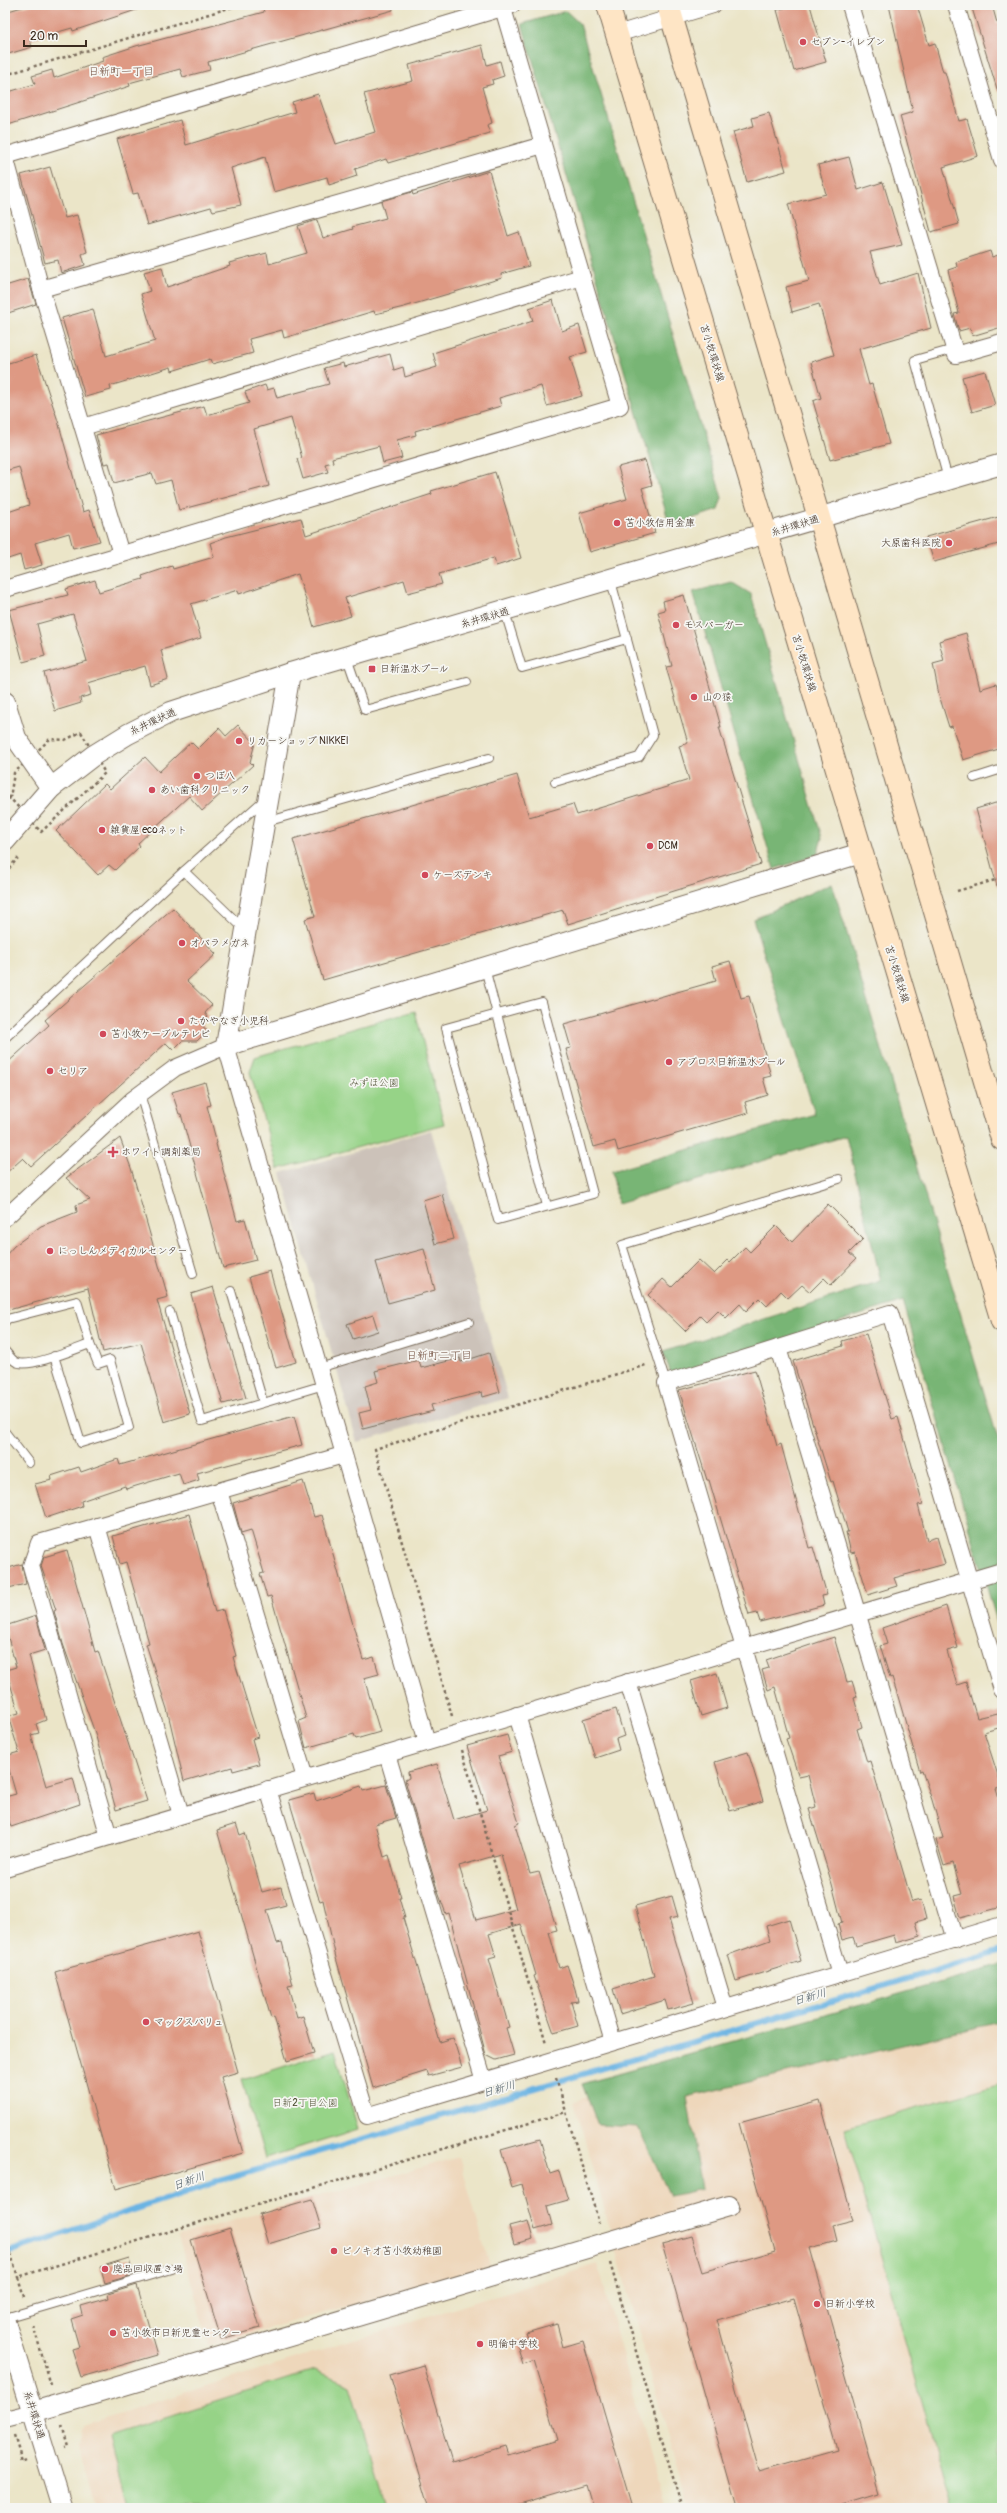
<svg xmlns="http://www.w3.org/2000/svg" width="1007" height="2513" font-family="Pangolin,'Klee One',sans-serif">
	<rect width="100%" height="100%" fill="#f6f6f2"/>
	<filter id="ink" filterUnits="userSpaceOnUse"><feTurbulence type="fractalNoise" baseFrequency=".025" numOctaves="2"/><feDisplacementMap in="SourceGraphic" scale="8" xChannelSelector="R" yChannelSelector="G"/><feConvolveMatrix kernelMatrix="1 2 1 2 8 2 1 2 1" color-interpolation-filters="sRGB"/></filter>
	<filter id="wash" filterUnits="userSpaceOnUse"><feTurbulence type="fractalNoise" baseFrequency=".012" numOctaves="4" result="noise"/><feDisplacementMap in="SourceGraphic" scale="16" xChannelSelector="R" yChannelSelector="G"/><feGaussianBlur stdDeviation="0.9" result="paint"/><feColorMatrix in="noise" values="0 0 0 0 0 0 0 0 0 0 0 0 0 0 0 0 0 1.4 0 .05"/><feComposite in="paint" operator="in"/></filter>
	<g filter="url(#wash)">
		<rect width="100%" height="100%" fill="#ebe5c8"/>
		<!-- built -->
		<g fill="#eed7bb">
			<path d="M1002 1979V2508H688L574 2101Z"/>
			<path d="M459 2157 490 2266 209 2345 178 2236Z"/>
			<path d="M597 2264 665 2508H95L78 2444 82 2425Z"/>
		</g>
		<!-- industrial -->
		<path fill="#ccc2b9" d="M431 1130 508 1398 357 1442 281 1173Z"/>
		<!-- green -->
		<g fill="#96d387" stroke="#687e52">
			<path d="M415 1011 444 1124 278 1169 250 1072 255 1057Z"/>
			<path d="M335 2050 358 2129 265 2158 242 2080Z"/>
			<path d="M1002 2083V2508H952L845 2128Z"/>
			<path d="M315 2370 350 2385 387 2508H128L109 2436Z"/>
		</g>
		<!-- forest -->
		<g fill="#78b574" stroke="#5a7049">
			<path d="M566 11 580 24 722 498 718 510 670 526 522 24Z"/>
			<path d="M731 582 751 594 822 838 817 855 774 869 693 592Z"/>
			<path d="M832 883 1002 1453V1639L903 1301 672 1376 663 1352 881 1281 846 1136 618 1204 612 1171 815 1114 753 919Z"/>
			<path d="M1002 1965V2021L687 2097 702 2189 670 2196 638 2127 598 2125 582 2084Z"/>
		</g>
		<g fill="none" stroke-linecap="round" stroke-linejoin="round">
			<!-- stream -->
			<path stroke="#6bb4e3" stroke-width="6" d="M5 2253 216 2182 1002 1951"/>
		</g>
		<g id="blocks">
			<!-- building -->
			<g fill="#de9983" fill-rule="evenodd">
				<path d="M29 5H138L139 9 73 31 72 28 30 40 32 47 5 55V12Z"/>
				<path d="M262 5H392L393 10 208 62 210 70 183 77 180 69 129 83 130 86 5 126V93L35 84 32 76 52 70 54 78 103 61 102 57 136 46 264 12Z"/>
				<path d="M794 5H810L826 62 794 71 777 10Z"/>
				<path d="M889 5H917L929 45 935 43 943 72H945L959 121 967 119 978 156 943 167 959 224 931 232 900 116 913 112Z"/>
				<path d="M971 5H992L997 23 1002 21V92H998Z"/>
				<path d="M482 45 487 65 500 61 504 76 492 80 493 84 482 87 492 123 487 125 490 133 388 163 386 159 355 169 357 176 329 185 327 177 274 192 265 157 231 168 241 205 213 211 211 207 147 225 138 193 133 194 117 139 180 120 186 145 295 112 292 102 318 94 336 144 375 132 364 94 413 81 409 65Z"/>
				<path d="M769 113 786 171 747 182 733 132 754 126 752 118Z"/>
				<path d="M849 157 858 190 883 182 902 245 870 252 880 285 918 273 931 328 859 349 869 385 872 384 889 444 830 460 813 401 821 398 811 362 834 355 819 304 792 312 786 287 809 281 788 204 826 194 818 165Z"/>
				<path d="M50 167 65 218 77 215 87 252 82 254 85 265 61 273 58 260 45 263 21 175Z"/>
				<path d="M489 171 508 236 519 232 529 266 501 274 502 278 404 307 375 314 374 311 284 338 282 330 249 339 253 353 212 364 210 359 172 371 171 367 110 386 111 390 85 397 62 318 93 309 106 356 155 341 141 294 150 291 144 272 162 267 167 287 230 266 229 263 267 253 269 264 307 253 298 226 317 220 323 238 353 229 352 227 386 218 381 201 412 192 413 195Z"/>
				<path d="M990 251 992 257 1002 254V327L972 336 970 328 959 331 954 314 959 313 948 270 957 267 956 262Z"/>
				<path d="M28 279 36 304 5 314V286Z"/>
				<path d="M553 300 562 331 579 325 587 352 570 357 582 396 547 406 541 386 499 398 501 406 415 431 416 435 397 440 402 458 383 463 379 446 332 458 333 462 325 464 328 472 303 479 297 459 302 458 291 418 254 429 269 486 179 510 171 480 156 484 152 473 114 483 109 463 104 464 96 435 204 406 207 415 249 403 245 392 265 385 267 390 274 388 277 398 329 384 324 368 343 363 344 367 390 354 394 370 403 367 405 377 437 367 433 353 533 321 529 308Z"/>
				<path d="M36 355 58 421 83 512 89 510 100 541 73 548 69 533 35 543 42 565 24 570 20 555 5 560V513L29 505 19 467 5 471V364Z"/>
				<path d="M985 371 995 405 972 412 962 377Z"/>
				<path d="M645 460 652 485 642 488 655 533 590 552 579 513 627 499 618 467Z"/>
				<path d="M495 472 521 558 496 566 494 558 439 574 442 584 408 593 404 580 345 598 351 616 314 627 298 574 239 594 238 590 191 604 201 638 161 650 168 679 150 685 145 666 88 683 91 695 80 698 81 703 55 711 44 673 87 661 73 614 37 624 45 656 23 662 9 610 68 595 66 589 95 580 99 592 143 579 142 576 172 566 173 569 214 557 210 543 226 537 301 518 306 535 432 494 431 491Z"/>
				<path d="M1002 516V543L934 562 926 537Z"/>
				<path d="M684 595 721 727H719L761 864 568 924 563 910 323 980 305 919 315 916 293 839 517 775 529 817 573 804 577 815 689 780 679 746 688 743 666 667 672 666 658 612 665 610 663 601Z"/>
				<path d="M966 633 980 689 996 684 1002 702V748L963 760 952 726 949 727 939 695 933 664 944 661 939 641Z"/>
				<path d="M238 725 255 743 250 762 253 765 202 811 189 796 138 843 140 846 115 870 109 865 98 875 56 831 105 784 110 789 145 757 159 772 191 742 198 749 219 728 226 736Z"/>
				<path d="M1002 801V885L997 886 976 809Z"/>
				<path d="M173 908 216 954 187 981 212 1005 205 1013 208 1017 201 1024 207 1031 197 1041H182L173 1050 166 1043 31 1166 23 1158 5 1174V1065L49 1025 45 1020Z"/>
				<path d="M730 961 741 998 749 996 771 1076 763 1078 768 1095 745 1102 748 1113 618 1151 615 1141 594 1147 566 1049 571 1048 564 1024 716 981 712 966Z"/>
				<path d="M205 1082 211 1105 207 1106 217 1143 216 1144 237 1221 245 1219 256 1260 223 1268 181 1114H179L172 1092Z"/>
				<path d="M120 1138 131 1168 168 1297 157 1300 190 1414 164 1422 141 1343 103 1352 88 1288 5 1311V1256L14 1246 41 1226 77 1212 76 1205 90 1200 66 1178Z"/>
				<path d="M442 1194 454 1239 435 1244 423 1200Z"/>
				<path d="M828 1204 863 1239 849 1253 856 1259 831 1285 824 1278 810 1292 802 1285 788 1298 781 1291 767 1306 759 1298 746 1311 740 1304 726 1318 718 1310 706 1322 700 1316 685 1331 648 1295 663 1279 672 1287 699 1260 714 1274 728 1260 730 1262 745 1247 750 1252 776 1226 792 1242Z"/>
				<path d="M424 1249 435 1290 388 1303 376 1262Z"/>
				<path d="M270 1271 296 1362 276 1368 249 1277Z"/>
				<path d="M213 1287 246 1398 223 1404 191 1294Z"/>
				<path d="M373 1315 378 1331 353 1339 347 1324Z"/>
				<path d="M866 1334 892 1419 898 1417 923 1504 918 1505 927 1540 937 1537 945 1564 894 1578 897 1586 868 1595 855 1552 851 1553 846 1532H848L833 1481 831 1482 793 1361 843 1346 842 1341Z"/>
				<path d="M489 1353 500 1392 483 1397 482 1392 431 1405 433 1411 363 1429 359 1413 371 1410 365 1386 378 1382 375 1371 419 1360 421 1368 460 1358 461 1362Z"/>
				<path d="M755 1370 777 1446 781 1444 809 1548 813 1547 827 1595 822 1596 824 1605 760 1622 757 1613 749 1615 709 1480H707L679 1390Z"/>
				<path d="M294 1416 302 1445 197 1473 199 1480 183 1485 179 1473 126 1489 125 1486 81 1501 82 1506 46 1518 35 1484 52 1480 51 1476 79 1467 81 1472 118 1459 120 1465Z"/>
				<path d="M303 1481 314 1517 322 1515 363 1660 374 1657 379 1674 364 1678 380 1732 356 1739 354 1734 306 1748 299 1721 306 1718 271 1596 267 1597 260 1574 264 1573 251 1530 241 1533 233 1503Z"/>
				<path d="M189 1514 215 1612 223 1610 236 1656 233 1657 258 1737 252 1739 259 1764 233 1771 232 1767 184 1781 167 1709 146 1644 149 1643 126 1562 120 1564 113 1536Z"/>
				<path d="M67 1550 95 1652 98 1651 147 1801 116 1810 95 1733 63 1644 54 1611 56 1610 41 1566 44 1557Z"/>
				<path d="M22 1564 26 1584 8 1588 5 1586V1569Z"/>
				<path d="M946 1606 958 1648 947 1651 957 1685 966 1682 977 1718 1002 1712V1727L984 1732 1002 1788 996 1789 1002 1809V1907L960 1918 954 1896 962 1894 953 1863 944 1866 936 1840 943 1838 932 1800 922 1771 920 1772 897 1693 892 1677 890 1678 880 1646 887 1644 882 1628Z"/>
				<path d="M36 1616 45 1650 29 1655 46 1720 36 1724 39 1733 31 1735 46 1786 73 1778 80 1804 11 1827 5 1808V1797L16 1794 5 1756 19 1752 8 1716 19 1713 6 1670 16 1667 5 1626Z"/>
				<path d="M834 1637 847 1682 852 1681 857 1697 854 1698 862 1727 857 1729 867 1762 870 1761 874 1774 912 1902 921 1900 926 1919 916 1922 920 1936 896 1943 894 1935 856 1946 853 1937 842 1940 838 1924 842 1923 832 1884 809 1809 816 1807 808 1775 799 1777 786 1739 789 1738 775 1687 768 1690 762 1670 769 1668 766 1660Z"/>
				<path d="M717 1673 727 1708 701 1716 691 1681Z"/>
				<path d="M616 1709 624 1736 616 1739 619 1750 595 1758 583 1719Z"/>
				<path d="M507 1735 512 1752 498 1756 519 1823 515 1825 530 1874 539 1872 557 1930 549 1932 559 1968 567 1965 575 1989 578 2001 571 2002 578 2026 554 2033 534 1976 536 1975 521 1924 489 1934 496 1957 489 1959 509 2027 506 2028 514 2055 496 2060 486 2055 449 1913 446 1914 437 1889 405 1780 409 1778 408 1772 437 1764 454 1820 487 1810 467 1746ZM501 1854 516 1909 476 1920 459 1866Z"/>
				<path d="M748 1752 763 1801 730 1811 715 1762Z"/>
				<path d="M386 1785 396 1818 375 1824 384 1857 389 1855 401 1898H399L405 1918H403L440 2042 453 2038 462 2067 429 2076 427 2071 373 2088 336 1958 323 1900 320 1901 318 1896 289 1800 314 1793 316 1801 361 1786 363 1791Z"/>
				<path d="M236 1824 240 1835 245 1833 262 1892 281 1887 286 1905 267 1910 277 1943 282 1942 293 1985 288 1986 297 2018 303 2016 314 2053 287 2061 274 2017 271 2018 217 1830Z"/>
				<path d="M672 1896 678 1917 669 1919 694 2003 668 2010 665 2000 620 2014 613 1989 654 1976 635 1906Z"/>
				<path d="M789 1919 801 1961 736 1981 728 1955 770 1940 766 1926Z"/>
				<path d="M198 1931 238 2072 221 2077 243 2153 116 2189 55 1972Z"/>
				<path d="M820 2101 853 2220 833 2225 837 2241 810 2248 879 2493 842 2504 843 2508H737L662 2244 691 2236 702 2272 775 2251 739 2123ZM794 2298 837 2450 759 2472 717 2320Z"/>
				<path d="M540 2139 550 2174 559 2171 568 2200 547 2206 552 2225 535 2230 522 2184 512 2187 501 2150Z"/>
				<path d="M312 2199 321 2228 268 2244 259 2214Z"/>
				<path d="M528 2221 533 2239 514 2244 509 2226Z"/>
				<path d="M230 2228 260 2328 221 2339 191 2240Z"/>
				<path d="M129 2258 133 2275 105 2283 100 2267Z"/>
				<path d="M137 2285 157 2355 81 2377 72 2349 79 2347 71 2319 83 2315 81 2306 109 2298 108 2294Z"/>
				<path d="M557 2324 563 2347 583 2341 632 2508H594L587 2484 506 2508H430L390 2375 423 2365 452 2462 505 2446 508 2455 558 2440 534 2360 523 2364 516 2341 528 2338 526 2333Z"/>
			</g>
		</g>
	</g>
	<g filter="url(#ink)">
		<use href="#blocks" fill-opacity="0" stroke="#796b5a" stroke-width="1"/>
		<g fill="none" stroke-linecap="round" stroke-linejoin="round">
			<defs>
				<g id="service">
					<path d="M948 479 915 360 954 349"/>
					<path d="M505 612 522 668 627 639"/>
					<path d="M347 658 365 710 467 682"/>
					<path d="M974 778 1002 769"/>
					<path d="M555 782 639 757 653 735 611 581"/>
					<path d="M266 822 489 758"/>
					<path d="M184 871 244 929"/>
					<path d="M485 968 547 1206"/>
					<path d="M542 1002 593 1194 498 1220 446 1028Z"/>
					<path d="M5 1038 184 871 264 800"/>
					<path d="M140 1094 193 1274"/>
					<path d="M231 1291 263 1402"/>
					<path d="M170 1312 202 1421 324 1385"/>
					<path d="M5 1322 7 1319 77 1301 90 1344"/>
					<path d="M5 1351C8 1354 12 1360 16 1362 28 1369 76 1349 90 1344L98 1364 110 1360 129 1428 81 1443 54 1356"/>
					<path d="M319 1368 469 1322"/>
					<path d="M666 1383 622 1245 839 1179"/>
					<path d="M5 1432 29 1463"/>
					<path d="M5 2318 172 2269"/>
				</g>
				<g id="minor">
					<path d="M850 5 956 355 1002 342"/>
					<path d="M956 5 1002 160"/>
					<path d="M617 34 713 5"/>
					<path d="M5 156 512 5"/>
					<path d="M5 156 41 289 121 554"/>
					<path d="M41 289 543 145"/>
					<path d="M83 427 582 277"/>
					<path d="M5 589 620 406 502 5"/>
					<path d="M5 1218 132 1100 175 1068 226 1046 427 1742"/>
					<path d="M778 1348 955 1940"/>
					<path d="M219 1491 305 1778"/>
					<path d="M97 1526 181 1815"/>
					<path d="M628 1682 725 2008"/>
					<path d="M517 1715 613 2042"/>
					<path d="M387 1754 484 2081"/>
					<path d="M268 1789 367 2116 1002 1925"/>
					<path d="M109 1837 31 1566 39 1543 343 1455"/>
					<path d="M5 1868 1002 1571"/>
					<path d="M840 1974 666 1383 890 1313 1002 1690"/>
					<path d="M5 2419 33 2412"/>
				</g>
				<g id="tertiary">
					<path d="M290 673 226 1046 861 853"/>
					<path d="M5 702 16 738 51 788"/>
					<path d="M5 841 51 788 94 755 128 734 171 712 290 673 1002 464"/>
					<path d="M5 2322 62 2508"/>
					<path d="M33 2412 729 2206"/>
				</g>
				<g id="secondary">
					<path d="M608 5 1002 1321"/>
					<path d="M668 5 1002 1139"/>
				</g>
			</defs>
			<!-- service casing -->
			<use href="#service" stroke="#796b5a" stroke-width="10"/>
			<!-- minor casing -->
			<use href="#minor" stroke="#796b5a" stroke-width="18"/>
			<!-- tertiary casing -->
			<use href="#tertiary" stroke="#796b5a" stroke-width="22"/>
			<!-- secondary casing -->
			<use href="#secondary" stroke="#796b5a" stroke-width="24"/>
			<!-- path -->
			<g stroke="#796b5a" stroke-width="2.5" stroke-dasharray="3 3" stroke-linecap="butt">
				<path d="M5 75 239 5"/>
				<path d="M81 732 105 773 41 832 10 798 14 773 50 739 65 740Z"/>
				<path d="M5 804 10 798"/>
				<path d="M5 873 18 858"/>
				<path d="M957 891 1002 878"/>
				<path d="M452 1716 375 1449 646 1365"/>
				<path d="M462 1750 546 2043"/>
				<path d="M556 2078 599 2223"/>
				<path d="M5 2236 18 2277"/>
				<path d="M610 2263 682 2508"/>
				<path d="M24 2297 18 2277 566 2112"/>
				<path d="M33 2325 51 2385"/>
				<path d="M62 2425 68 2446 65 2447"/>
				<path d="M14 2435 22 2462 26 2460"/>
			</g>
			<!-- service -->
			<use href="#service" stroke="#fff" stroke-width="8"/>
			<!-- minor -->
			<use href="#minor" stroke="#fff" stroke-width="16"/>
			<!-- tertiary -->
			<use href="#tertiary" stroke="#fff" stroke-width="20"/>
			<!-- secondary -->
			<use href="#secondary" stroke="#fee5c5" stroke-width="22"/>
		</g>
	</g>
	<!-- markers -->
	<g fill="#d1495b" stroke="#f6f6f2" stroke-width="1.5">
		<circle cx="803" cy="42" r="4"/>
		<circle cx="617" cy="523" r="4"/>
		<circle cx="949" cy="543" r="4"/>
		<circle cx="676" cy="625" r="4"/>
		<rect x="368" y="665" width="8" height="8" rx="2"/>
		<circle cx="694" cy="697" r="4"/>
		<circle cx="239" cy="741" r="4"/>
		<circle cx="197" cy="776" r="4"/>
		<circle cx="152" cy="790" r="4"/>
		<circle cx="102" cy="830" r="4"/>
		<circle cx="650" cy="846" r="4"/>
		<circle cx="425" cy="875" r="4"/>
		<circle cx="182" cy="943" r="4"/>
		<circle cx="181" cy="1021" r="4"/>
		<circle cx="103" cy="1034" r="4"/>
		<circle cx="669" cy="1062" r="4"/>
		<circle cx="50" cy="1071" r="4"/>
		<path d="M111 1146h4v4h4v4h-4v4h-4v-4h-4v-4h4z"/>
		<circle cx="50" cy="1251" r="4"/>
		<circle cx="146" cy="2022" r="4"/>
		<circle cx="334" cy="2251" r="4"/>
		<circle cx="105" cy="2269" r="4"/>
		<circle cx="817" cy="2304" r="4"/>
		<circle cx="113" cy="2333" r="4"/>
		<circle cx="480" cy="2344" r="4"/>
	</g>
	<g text-anchor="middle" dominant-baseline="central" stroke-width="3.5" stroke-linejoin="round" paint-order="stroke">
		<!-- poi labels -->
		<g font-size="10" fill="#3b2a1e" stroke="#f6f6f2" text-anchor="start">
			<text x="811" y="42">セブン-イレブン</text>
			<text x="625" y="523">苫小牧信用金庫</text>
			<text x="941" y="543" text-anchor="end">大原歯科医院</text>
			<text x="684" y="625">モスバーガー</text>
			<text x="380" y="669">日新温水プール</text>
			<text x="702" y="697">山の猿</text>
			<text x="247" y="741">リカーショップ NIKKEI</text>
			<text x="205" y="776">つぼ八</text>
			<text x="160" y="790">あい歯科クリニック</text>
			<text x="110" y="830">雑貨屋 ecoネット</text>
			<text x="658" y="846">DCM</text>
			<text x="433" y="875">ケーズデンキ</text>
			<text x="190" y="943">オバラメガネ</text>
			<text x="189" y="1021">たかやなぎ小児科</text>
			<text x="111" y="1034">苫小牧ケーブルテレビ</text>
			<text x="677" y="1062">アブロス日新温水プール</text>
			<text x="58" y="1071">セリア</text>
			<text x="121" y="1152">ホワイト調剤薬局</text>
			<text x="58" y="1251">にっしんメディカルセンター</text>
			<text x="154" y="2022">マックスバリュ</text>
			<text x="342" y="2251">ピノキオ苫小牧幼稚園</text>
			<text x="113" y="2269">廃品回収置き場</text>
			<text x="825" y="2304">日新小学校</text>
			<text x="121" y="2333">苫小牧市日新児童センター</text>
			<text x="488" y="2344">明倫中学校</text>
		</g>
		<!-- street labels -->
		<g font-size="10" fill="#3b2a1e" stroke="#f6f6f2">
			<text transform="translate(712 353) rotate(73)">苫小牧環状線</text>
			<text transform="translate(795 526) rotate(-17)">糸井環状通</text>
			<text transform="translate(485 618) rotate(-16)">糸井環状通</text>
			<text transform="translate(804 663) rotate(73)">苫小牧環状線</text>
			<text transform="translate(153 722) rotate(-25)">糸井環状通</text>
			<text transform="translate(897 974) rotate(73)">苫小牧環状線</text>
			<text transform="translate(34 2415) rotate(73)">糸井環状通</text>
		</g>
		<!-- park labels -->
		<g font-size="10" fill="#525438" stroke="#f6f6f2">
			<text x="374" y="1083">みずほ公園</text>
			<text x="305" y="2103">日新2丁目公園</text>
		</g>
		<!-- neighbourhood labels -->
		<g font-size="11" fill="#745141" stroke="#f6f6f2">
			<text x="121" y="71">日新町一丁目</text>
			<text x="439" y="1355">日新町二丁目</text>
		</g>
		<!-- water labels -->
		<g font-size="11" font-style="italic" fill="#4c5a63" stroke="#f6f6f2">
			<text transform="translate(810 1997) rotate(-16)">日新川</text>
			<text transform="translate(499 2089) rotate(-16)">日新川</text>
			<text transform="translate(189 2181) rotate(-19)">日新川</text>
		</g>
	</g>
	<!-- margin -->
	<rect width="1007" height="2513" fill="none" stroke="#f6f6f2" stroke-width="20"/>
	<!-- scale -->
	<path d="M24 40v6h62v-6" fill="none" stroke="#3b2a1e" stroke-width="2"/>
	<text x="30" y="40" font-size="12" fill="#3b2a1e" stroke="#f6f6f2" stroke-width="3" paint-order="stroke">20 m</text>
</svg>
